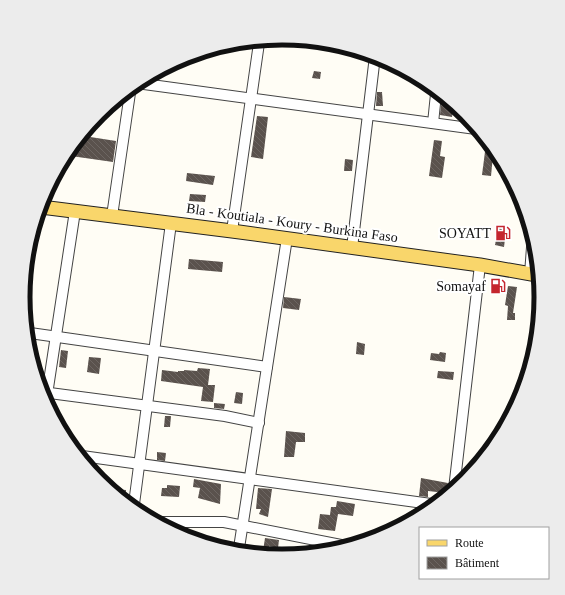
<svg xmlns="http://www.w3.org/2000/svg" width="565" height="595" font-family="'Times New Roman',serif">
	<defs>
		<pattern id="building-back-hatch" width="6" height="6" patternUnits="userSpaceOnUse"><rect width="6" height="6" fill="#5a524d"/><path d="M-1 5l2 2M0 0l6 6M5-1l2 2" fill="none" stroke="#6d6662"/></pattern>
	</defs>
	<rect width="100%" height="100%" fill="#fffdf5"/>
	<!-- building -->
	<g fill="url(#building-back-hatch)">
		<path d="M314 71 321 72 320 79 312 78Z"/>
		<path d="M377 92H382L383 106H376Z"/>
		<path d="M441 105 454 107 452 117 440 115Z"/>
		<path d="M257 116 268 117 263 159 251 157Z"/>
		<path d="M84 136 116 141 113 162 71 156Z"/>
		<path d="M434 140 442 141 440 156 445 157 442 178 429 176Z"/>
		<path d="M486 144 493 155 491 176 482 175Z"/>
		<path d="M345 159 353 160 352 171H344Z"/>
		<path d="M187 173 215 176 213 185 186 181Z"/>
		<path d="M511 181 515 187 520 195 509 194Z"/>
		<path d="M190 194 206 195 205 202 189 201Z"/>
		<path d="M498 228 506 230 504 247 495 245Z"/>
		<path d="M189 259 223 262 222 272 188 269Z"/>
		<path d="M508 286 517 287 513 313H515V320H507L508 306 505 305Z"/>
		<path d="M284 297 301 299 299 310 283 308Z"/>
		<path d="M357 342 365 344 364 355 356 354Z"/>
		<path d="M61 350 68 351 66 368 59 367Z"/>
		<path d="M440 352 446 353 445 362 430 360 431 353 439 354Z"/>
		<path d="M89 357 101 358 99 374 87 372Z"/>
		<path d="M198 368 210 369 208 385H215L213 402 201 401 203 387 161 381 162 370 178 372V371H184V370L197 371Z"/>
		<path d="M438 371 454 372 453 380 437 378Z"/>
		<path d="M236 392 243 393 242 404 234 403Z"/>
		<path d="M214 403 225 404 224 409 214 408Z"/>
		<path d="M165 416H171L170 427H164Z"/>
		<path d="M286 431 305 433V442H296L294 457H284Z"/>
		<path d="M157 452 166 453 165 461 157 460Z"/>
		<path d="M421 478 448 483 446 493 428 491V497L419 496Z"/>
		<path d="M194 479 221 484 220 504 198 498 200 488 193 487Z"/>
		<path d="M167 485 180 486 179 497 161 496 162 488H167Z"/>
		<path d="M258 488 272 489 268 517 259 514 261 509H256Z"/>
		<path d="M111 489 126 490 125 499 119 494Z"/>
		<path d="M337 501 355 504 353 516 338 514 335 531 318 529 320 514 330 515 331 507H336Z"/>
		<path d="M265 538 279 540 278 548 269 546 268 552 263 551Z"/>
	</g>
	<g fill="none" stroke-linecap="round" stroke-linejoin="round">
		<defs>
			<g id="minor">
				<path d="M144 84 476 129"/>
				<path d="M433 123 436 94"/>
				<path d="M112 216 130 93"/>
				<path d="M232 231 259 43"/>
				<path d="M352 248 375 56"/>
				<path d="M530 274 532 247"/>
				<path d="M30 333 267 367"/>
				<path d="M42 392 225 416 259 423"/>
				<path d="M46 401 75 211"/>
				<path d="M82 456 431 504"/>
				<path d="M454 489 480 265"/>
				<path d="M134 504 171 223"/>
				<path d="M160 522H224L341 545"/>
				<path d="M239 548 287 238"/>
			</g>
			<path id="major" d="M41 207 232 231 480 265 537 275"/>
		</defs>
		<!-- minor casing -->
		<use href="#minor" stroke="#444" stroke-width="12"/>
		<!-- major casing -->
		<use href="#major" stroke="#222" stroke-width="15"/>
		<!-- minor -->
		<use href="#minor" stroke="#fff" stroke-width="10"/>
		<!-- major -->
		<use href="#major" stroke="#f9d66b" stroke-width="13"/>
	</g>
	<!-- icons -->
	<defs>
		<symbol id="fuel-bare" viewBox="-9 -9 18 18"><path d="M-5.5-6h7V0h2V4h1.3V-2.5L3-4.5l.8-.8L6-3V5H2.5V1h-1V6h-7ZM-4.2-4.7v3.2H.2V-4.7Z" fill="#c4262e" stroke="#fff" stroke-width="2.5" paint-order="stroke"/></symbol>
	</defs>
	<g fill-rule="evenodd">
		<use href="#fuel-bare" x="492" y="222" width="22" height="22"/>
		<use href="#fuel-bare" x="487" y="275" width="22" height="22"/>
	</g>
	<g text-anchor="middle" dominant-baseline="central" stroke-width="4" stroke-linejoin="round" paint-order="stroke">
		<!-- street labels -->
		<g font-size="14" fill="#111" stroke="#fff">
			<text transform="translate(292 223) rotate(8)">Bla - Koutiala - Koury - Burkina Faso</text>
		</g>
		<!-- poi labels -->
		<g font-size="14" fill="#111" stroke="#fff" text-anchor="end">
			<text x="491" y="233">SOYATT</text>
			<text x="486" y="286">Somayaf</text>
		</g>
	</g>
	<!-- crop -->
	<path d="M0 0H565V595H0ZM30 297a252 252 0 1 1 504 0a252 252 0 1 1-504 0Z" fill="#ececec" fill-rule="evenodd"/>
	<path fill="none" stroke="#111" stroke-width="5" d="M30 297a252 252 0 1 1 504 0a252 252 0 1 1-504 0Z"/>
	<!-- legend -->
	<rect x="419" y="527" width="130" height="52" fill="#ffffff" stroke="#a0a0a0"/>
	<rect x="427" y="540" width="20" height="6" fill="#f9d66b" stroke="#a0a0a0"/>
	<text x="455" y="547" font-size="12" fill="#111111">Route</text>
	<rect x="427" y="557" width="20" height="12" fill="url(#building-back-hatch)" stroke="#a0a0a0"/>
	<text x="455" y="567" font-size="12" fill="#111111">Bâtiment</text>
</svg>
